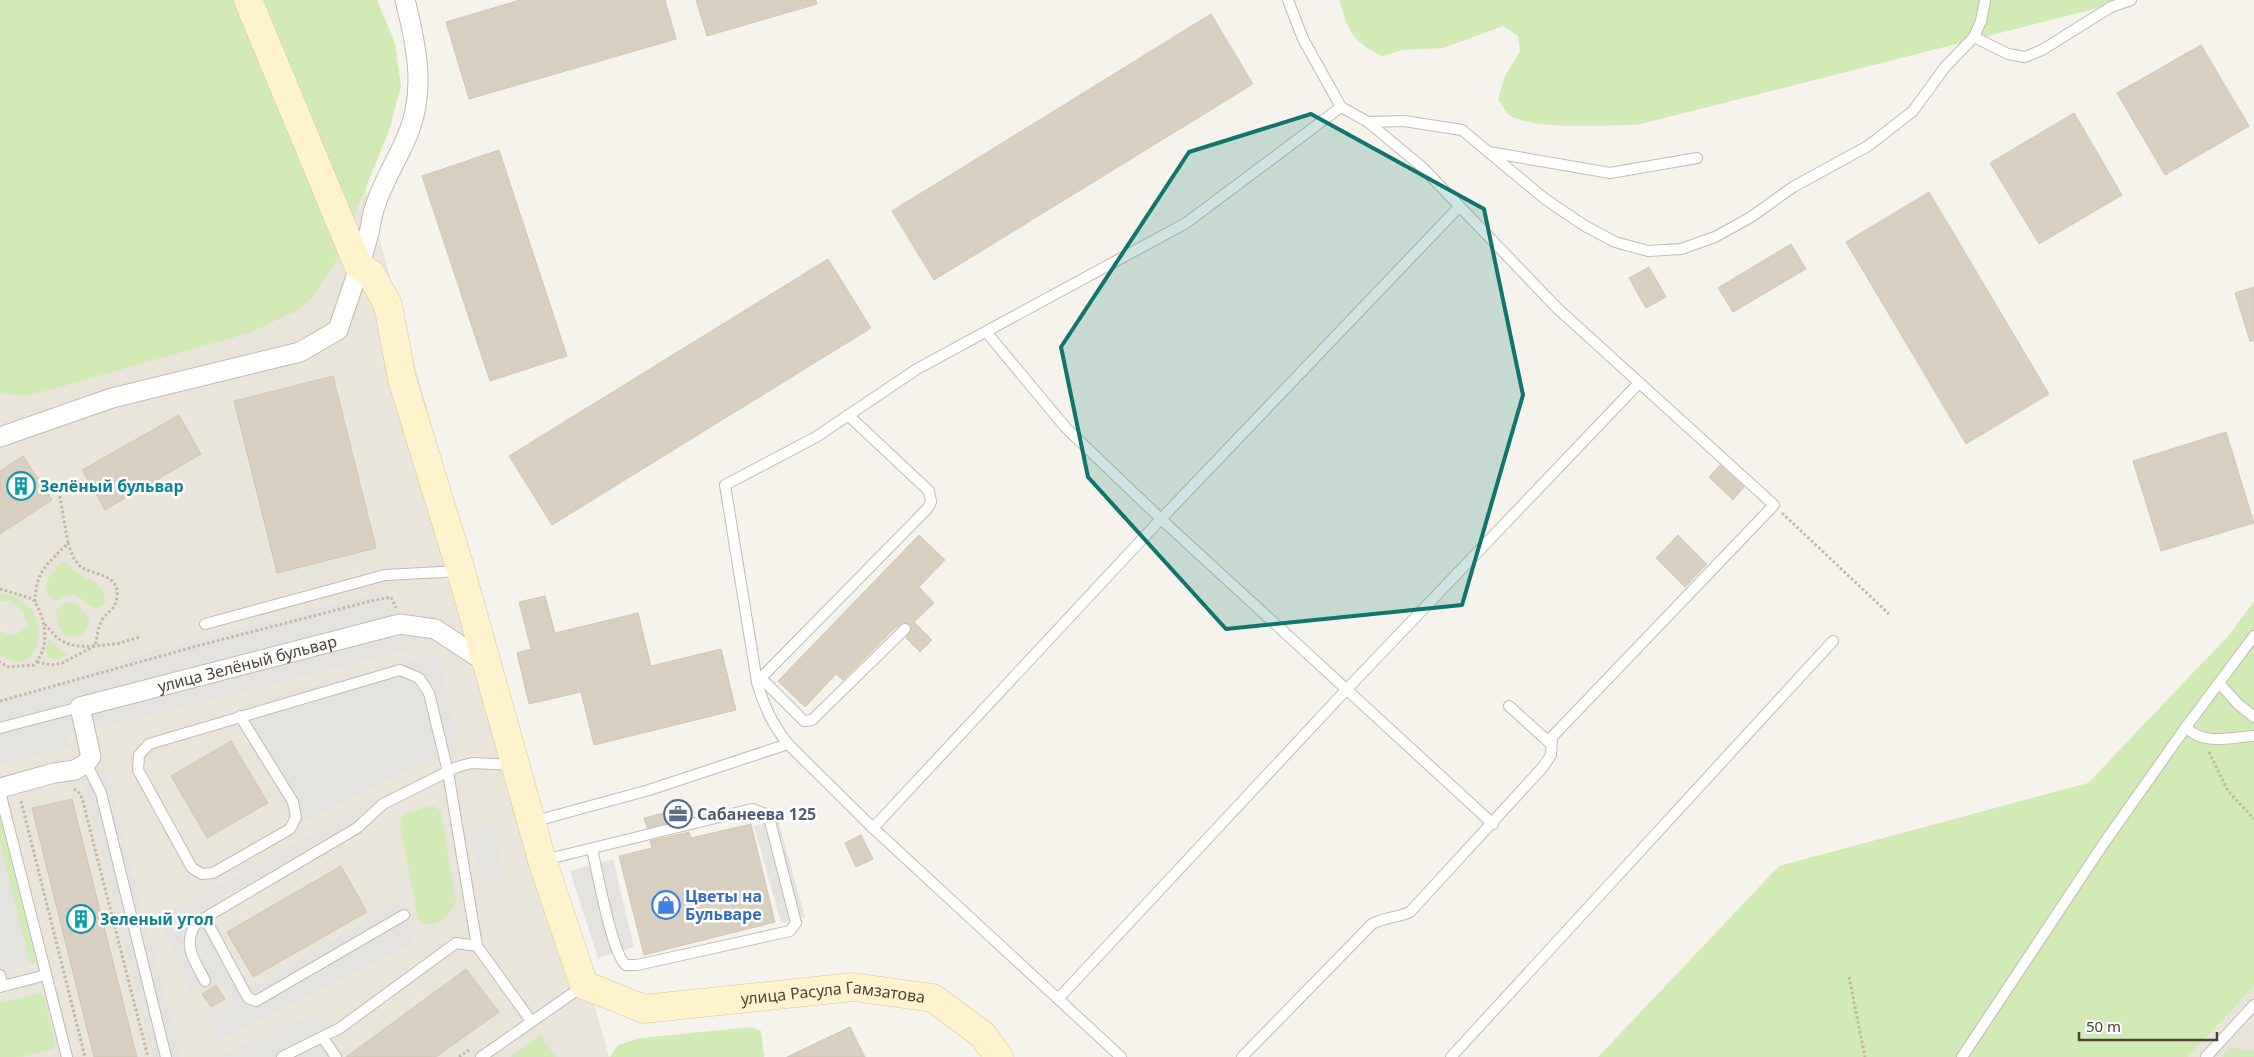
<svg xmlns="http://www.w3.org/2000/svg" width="2254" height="1057" font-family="'Noto Sans',sans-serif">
	<rect width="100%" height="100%" fill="#f6f3ec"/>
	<!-- residential -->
	<g fill="#eae5da">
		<path d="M351 138 609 1057H0V236Z"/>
		<path d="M2254 986V1057H2188Z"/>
	</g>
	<!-- green -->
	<g fill="#d2eab5">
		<path d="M0 0H377L395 43 401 86 389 131 333 267 313 297 294 312 249 333 32 395 0 394Z"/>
		<path d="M1339 0H2130L1637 125C1609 125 1531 130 1509 115 1505 111 1501 103 1498 99L1505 76 1520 51 1518 36 1503 26 1443 48 1402 50 1383 56C1351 42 1349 31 1339 0Z"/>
		<path d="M62 562H66C69 565 73 570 78 573 91 581 107 584 104 604L97 608C87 607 82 595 72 595 67 595 61 599 56 601L47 594 45 586 47 580Z"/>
		<path d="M0 594C55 596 44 675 10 660 6 659 3 656 0 654V631L13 636 28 627C26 614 20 608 10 601L0 602Z"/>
		<path d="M2254 601V986L2188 1057H1598L1779 866 2088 783 2229 635Z"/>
		<path d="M69 602 78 605 90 621 82 635 66 636 58 625 56 610 62 604Z"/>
		<path d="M48 638 60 652 68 654 56 660 50 658 45 649Z"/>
		<path d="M430 806 436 807 441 812 456 902C453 911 438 926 428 924 425 924 421 921 418 918L400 825 401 817 407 813Z"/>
		<path d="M0 816 36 961 34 964 30 963 0 843Z"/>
		<path d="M39 993 44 996 56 1048 22 1057H0V1003Z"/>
		<path d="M752 1027 761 1031 764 1057H610L618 1045 640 1038Z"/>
		<path d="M540 1035 556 1057H510Z"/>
		<path d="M2234 1047 2248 1051 2254 1049V1057H2223L2225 1052Z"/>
	</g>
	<!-- parking -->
	<g fill="#e5e3e0">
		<path d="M385 590 411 649 68 736 71 747 0 765V702L153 651Z"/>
		<path d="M437 652 459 743 301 824 231 710Z"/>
		<path d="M107 773 181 1057H153L82 779Z"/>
		<path d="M376 798 353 820 196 914 241 995 402 899 413 943 217 1042 204 1018 231 1001 217 978 191 993 159 918Z"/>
		<path d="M778 820 805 917 781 923 754 826Z"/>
		<path d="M493 823 503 876 480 880 469 827Z"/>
		<path d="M0 853H2L30 963 0 970Z"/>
		<path d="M613 859 634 947 598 958 570 871Z"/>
		<path d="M312 1014 342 1057H216Z"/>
	</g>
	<!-- building -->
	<g fill="#d8cfc1" stroke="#d3c7b4">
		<path d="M520 0H665L676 39 469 99 446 22Z"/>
		<path d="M696 0H816L817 4 707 36Z"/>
		<path d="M1211 14 1253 84 934 280 892 211Z"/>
		<path d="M2201 45 2249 126 2165 175 2117 93Z"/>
		<path d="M2074 113 2122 195 2039 244 1990 163Z"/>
		<path d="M499 150 567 356 490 381 422 176Z"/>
		<path d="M1929 192 2049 394 1966 444 1846 242Z"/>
		<path d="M1791 244 1806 269 1733 312 1718 288Z"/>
		<path d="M828 259 871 328 552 525 509 456Z"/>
		<path d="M1649 267 1666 297 1646 308 1629 278Z"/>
		<path d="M2254 287V341H2250L2235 293Z"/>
		<path d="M333 376 376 548 277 573 234 401Z"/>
		<path d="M179 415 201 454 105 510 82 470Z"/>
		<path d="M2226 432 2254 523 2161 551 2133 461Z"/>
		<path d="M23 456 52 500 0 534V471Z"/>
		<path d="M1720 465 1744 487 1733 500 1709 477Z"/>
		<path d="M919 535 945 560 919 587 934 603 914 622 932 640 920 652 906 638 912 628 910 624 903 623 895 628 843 680 836 674 805 707 778 681Z"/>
		<path d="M1678 535 1707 564 1685 587 1656 558Z"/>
		<path d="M545 596 555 633 638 613 651 666 721 649 736 710 594 745 581 692 529 704 517 653 531 649 519 602Z"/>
		<path d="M231 741 268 803 207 838 171 776Z"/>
		<path d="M72 799 137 1057H94L32 808Z"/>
		<path d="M683 808 686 818 647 828 644 818Z"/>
		<path d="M751 824 775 922 644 955 619 856 652 848 650 841 689 832 691 838Z"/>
		<path d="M861 835 873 859 856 867 845 843Z"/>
		<path d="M341 866 367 912 253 977 227 932Z"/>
		<path d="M466 969 499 1012 436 1057H346Z"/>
		<path d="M216 985 225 999 211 1007 202 994Z"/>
		<path d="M850 1027 865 1057H787Z"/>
	</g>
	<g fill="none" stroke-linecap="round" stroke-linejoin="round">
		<defs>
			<g id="service">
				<path d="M1974 37 1981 21 1985 0"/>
				<path d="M1368 122 1404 121 1462 130 1545 199 1585 226 1615 242 1648 251 1681 249 1715 237 1751 217 1793 187 1868 146 1913 111 1945 67 1974 37 2008 54 2025 57 2042 50 2111 7 2131 0"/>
				<path d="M1489 152 1610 173 1697 158"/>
				<path d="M987 333 1066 428 1161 519 1493 824"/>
				<path d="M205 624 385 575 460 571"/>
				<path d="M2254 636 2186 727C2202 746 2231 737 2254 736"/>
				<path d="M761 678 804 721 812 720 905 629"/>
				<path d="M757 682 927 509 931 502 929 491 848 415"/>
				<path d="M2219 683 2238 704 2254 717"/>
				<path d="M1509 706 1551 744"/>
				<path d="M240 716 293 802 296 817 290 829 213 873 202 874 192 868 138 770 139 755 149 744 400 670 419 678 429 693 448 772 477 946"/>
				<path d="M0 728 80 707"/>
				<path d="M788 744C772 724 764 706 757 682L725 485 816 437 917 369 1186 223 1341 107"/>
				<path d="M86 763 101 793 166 1057"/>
				<path d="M0 792 67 1057"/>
				<path d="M532 822 649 790 788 744 873 828 1121 1057"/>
				<path d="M873 828 1161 519 1458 208"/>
				<path d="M544 860 752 809 763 813 770 821 796 923 790 931 637 965H626C612 955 597 870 592 849"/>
				<path d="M205 918 248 998 256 1001 404 915"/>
				<path d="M0 975 3 986"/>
				<path d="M205 981C194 959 182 946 196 923L357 828 383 804 457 767 472 763 513 765"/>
				<path d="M0 987 46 975"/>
				<path d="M1058 999 1347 689 1639 383"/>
				<path d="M323 1038 336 1057"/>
				<path d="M282 1057 340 1028 456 943 477 946 531 1021"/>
				<path d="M481 1057 583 986"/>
				<path d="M1242 1057 1372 924C1384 917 1397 918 1410 912L1543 767 1551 755 1552 737 1774 505 1557 308 1422 167 1368 122 1341 107 1303 39 1288 0"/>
				<path d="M1451 1057 1833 641"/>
				<path d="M1962 1057 2104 843 2186 727"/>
				<path d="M2206 1057 2254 1005"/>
			</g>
			<g id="minor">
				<path d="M0 437 112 398 300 352 338 330C348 299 360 268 368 236 371 227 371 218 374 210 381 185 395 164 405 141 427 95 417 47 405 0"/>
				<path id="s1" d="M0 788 54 773 75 770 86 763 91 757 80 707 400 624 435 629 487 663"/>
			</g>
			<g id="secondary">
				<path id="s2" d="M248 0 358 265 371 274 388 305 402 379 461 571 542 860 584 985 644 1009 853 987 933 998 983 1035 999 1057"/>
			</g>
		</defs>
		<!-- service casing -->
		<use href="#service" stroke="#c2bbae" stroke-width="12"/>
		<!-- minor casing -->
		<use href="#minor" stroke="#c2bbae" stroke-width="21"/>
		<!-- secondary casing -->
		<use href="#secondary" stroke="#d6c79b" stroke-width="29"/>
		<!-- path -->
		<g stroke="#c4b79f" stroke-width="3" stroke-dasharray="2.5 2.5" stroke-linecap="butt">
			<path d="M59 491 68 543"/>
			<path d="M1782 513 1889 614"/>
			<path d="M0 589 33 599C46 619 51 646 34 665L8 667 0 662"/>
			<path d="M35 602C36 570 47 565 68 543 71 552 74 561 81 567 93 575 120 574 117 597 116 609 108 611 102 620 98 627 97 637 95 646 67 647 61 644 44 623"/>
			<path d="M37 662 51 665 62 663 95 646 116 644 140 637"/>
			<path d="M0 701 197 646 371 601 391 597 396 608"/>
			<path d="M2209 752 2228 791 2254 819"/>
			<path d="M74 789 78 791 82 798 148 1057"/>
			<path d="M21 801 85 1057"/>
			<path d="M1849 977 1865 1057"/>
			<path d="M459 1057 469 1050"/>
		</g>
		<!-- service -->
		<use href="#service" stroke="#fff" stroke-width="10"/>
		<!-- minor -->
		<use href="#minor" stroke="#fff" stroke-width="19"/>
		<!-- secondary -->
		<use href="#secondary" stroke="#fff3cd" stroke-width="28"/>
	</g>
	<!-- marked area -->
	<path fill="#0f766e" fill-opacity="0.2" stroke="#0f766e" stroke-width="4" stroke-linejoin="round" d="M1311 114 1484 209 1523 395 1462 605 1226 629 1088 477 1061 347 1189 152Z"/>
	<!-- icons -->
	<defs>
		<symbol id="building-ring" viewBox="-11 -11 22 22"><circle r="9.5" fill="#fff" stroke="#0f9aa8" stroke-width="1.5"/><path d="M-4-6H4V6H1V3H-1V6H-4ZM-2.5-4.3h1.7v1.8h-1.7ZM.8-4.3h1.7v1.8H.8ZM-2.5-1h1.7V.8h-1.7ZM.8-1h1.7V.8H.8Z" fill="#0f9aa8"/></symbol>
		<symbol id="office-ring" viewBox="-11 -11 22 22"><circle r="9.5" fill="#fff" stroke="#5c6f8a" stroke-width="1.5"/><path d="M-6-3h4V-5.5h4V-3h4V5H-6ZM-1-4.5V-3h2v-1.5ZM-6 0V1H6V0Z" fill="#5c6f8a"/></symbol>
		<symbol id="shop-ring" viewBox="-11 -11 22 22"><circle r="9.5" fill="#fff" stroke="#3f7fe0" stroke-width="1.5"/><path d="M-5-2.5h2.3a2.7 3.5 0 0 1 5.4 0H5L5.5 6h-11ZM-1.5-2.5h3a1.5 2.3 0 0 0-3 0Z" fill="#3f7fe0"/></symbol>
	</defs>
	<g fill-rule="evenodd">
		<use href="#building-ring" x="5" y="470" width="32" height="32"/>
		<use href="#office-ring" x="662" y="798" width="32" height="32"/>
		<use href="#shop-ring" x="650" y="889" width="32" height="32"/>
		<use href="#building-ring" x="65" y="903" width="32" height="32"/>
	</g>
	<g text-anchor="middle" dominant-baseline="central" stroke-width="5" stroke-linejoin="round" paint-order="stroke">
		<!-- culture labels -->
		<g font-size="16" font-weight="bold" fill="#0d838f" stroke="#fff" text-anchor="start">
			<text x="40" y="486">Зелёный бульвар</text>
			<text x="100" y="919">Зеленый угол</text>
		</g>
		<!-- street labels -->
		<g font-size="16" fill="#4b4439" stroke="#fff">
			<text stroke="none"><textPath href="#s1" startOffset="322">улица Зелёный бульвар</textPath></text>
			<text stroke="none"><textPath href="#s2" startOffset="1301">улица Расула Гамзатова</textPath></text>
		</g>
		<!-- service labels -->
		<g font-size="16" font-weight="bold" fill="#4e5e75" stroke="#fff" text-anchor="start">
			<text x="697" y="814">Сабанеева 125</text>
		</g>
		<!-- shop labels -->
		<g font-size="16" font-weight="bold" fill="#366cbe" stroke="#fff" text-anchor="start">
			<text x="685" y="896">Цветы на<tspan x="685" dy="18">Бульваре</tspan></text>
		</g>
	</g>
	<!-- scale -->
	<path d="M2079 1032v8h138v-8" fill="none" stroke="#4b4439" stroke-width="2.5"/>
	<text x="2086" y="1032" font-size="15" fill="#4b4439" stroke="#ffffff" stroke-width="4" paint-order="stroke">50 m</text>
</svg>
